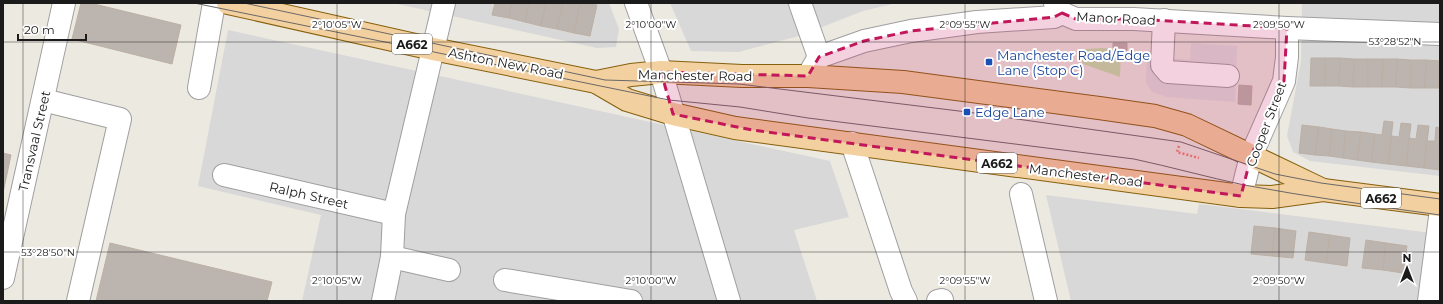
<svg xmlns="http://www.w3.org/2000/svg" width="1443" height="304" font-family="Montserrat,sans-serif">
	<rect width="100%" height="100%" fill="#ece9e1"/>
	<!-- residential -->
	<g fill="#d9d8d8">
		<path d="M393 3H609L619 29 616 47 597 48Z"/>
		<path d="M670 3H897L863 11 799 36 738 52 691 51Z"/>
		<path d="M1302 3H1440V176L1310 161 1293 152 1287 136 1301 61Z"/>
		<path d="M228 30 830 161 849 217 794 230 817 301H302L321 215 198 186Z"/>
		<path d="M1046 195 1197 214 1199 204 1440 234V301H1071Z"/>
	</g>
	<!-- grass -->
	<path fill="#c5e2ab" d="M1103 48 1121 50 1120 77 1083 64 1080 57 1082 52 1086 49Z"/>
	<!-- parking -->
	<path fill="#dfdfdf" d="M1191 43 1237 46 1235 102 1167 97 1152 92 1146 82 1147 56 1190 60Z"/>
	<!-- building -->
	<g fill="#bcb4ae" stroke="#bcb0a5">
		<path d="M81 3H90L181 25 172 64 72 39Z"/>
		<path d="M495 3H512L509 18 492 15Z"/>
		<path d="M512 3H529L525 22 509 18Z"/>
		<path d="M529 3H546L541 26 525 22Z"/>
		<path d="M546 3H563L557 29 541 26Z"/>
		<path d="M563 3H580L574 33 557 29Z"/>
		<path d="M580 3 597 5 590 36 574 33Z"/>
		<path d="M1113 43H1127V58H1123V48H1113Z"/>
		<path d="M1311 58H1325V86H1310Z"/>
		<path d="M1325 58H1340L1339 86H1325Z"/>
		<path d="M1340 58 1354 59 1353 87 1339 86Z"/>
		<path d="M1354 59H1368V87H1353Z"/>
		<path d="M1368 59H1383L1382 87H1368Z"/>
		<path d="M1383 59H1397L1396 87H1382Z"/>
		<path d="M1397 59 1411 60V88L1396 87Z"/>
		<path d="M1411 60H1426L1425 88H1411Z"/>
		<path d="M1426 60 1440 61 1439 88H1425Z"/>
		<path d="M1239 85 1252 86 1251 105 1238 104Z"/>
		<path d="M1384 121 1393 122 1388 164 1371 162 1375 134 1382 135Z"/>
		<path d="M1401 123 1411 124 1406 166 1388 164 1392 136 1399 137Z"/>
		<path d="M1302 125 1319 127 1315 155 1299 153Z"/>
		<path d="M1418 125 1429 126 1424 168 1406 166 1409 138 1416 139Z"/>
		<path d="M1319 127 1332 129 1329 156 1315 155Z"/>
		<path d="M1436 127 1440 128V170L1424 168 1427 141H1435Z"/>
		<path d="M1332 129 1346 131 1343 158 1329 156Z"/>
		<path d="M1346 131 1361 132 1357 160 1343 158Z"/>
		<path d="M1361 132 1375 134 1371 162 1357 160Z"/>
		<path d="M3 153 11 155 3 193Z"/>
		<path d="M1254 226 1275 228 1272 256 1251 254Z"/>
		<path d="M1275 228 1296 231 1293 258 1272 256Z"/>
		<path d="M1309 232 1330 235 1326 263 1305 260Z"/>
		<path d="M1330 235 1350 238 1347 266 1326 263Z"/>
		<path d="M1366 240 1386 243 1383 270 1362 268Z"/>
		<path d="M110 243 272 282 267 301H96Z"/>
		<path d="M1386 243 1407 246 1403 273 1383 270Z"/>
	</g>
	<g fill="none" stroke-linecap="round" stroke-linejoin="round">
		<defs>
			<g id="minor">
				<path d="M636 3 661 72 729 301"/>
				<path d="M800 3 819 57"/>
				<path d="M1055 3 1057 9 1062 13 1076 19H1134L1287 28 1440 34"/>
				<path d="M1164 20 1162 65 1168 72 1228 76"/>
				<path d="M808 76 819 57 864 41 911 31 977 22 1054 17 1062 13"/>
				<path d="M199 88 214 3"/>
				<path d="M43 100 120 119 78 301"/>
				<path d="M852 143 901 291 906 301"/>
				<path d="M224 175 394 214"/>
				<path d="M1021 194 1046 301"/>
				<path d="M1241 196 1251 156 1284 81 1287 57V28"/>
				<path d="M392 257 449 270"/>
				<path d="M3 278 64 3"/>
				<path d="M505 280 631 301"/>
				<path d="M383 301 392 257 394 214 444 3"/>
				<path d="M938 301 942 300"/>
				<path d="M1429 301 1440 217"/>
			</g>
			<g id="major">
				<path d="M228 3 433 49 596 82 627 100 673 114 735 128 1241 196 1272 197 1323 190 1440 205"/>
				<path d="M596 82 631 75 661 72 742 76H808L903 82 1099 108 1155 116 1187 125 1323 190"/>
			</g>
		</defs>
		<!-- minor casing -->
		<use href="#minor" stroke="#9f9f9f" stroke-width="24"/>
		<!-- major casing -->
		<use href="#major" stroke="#86600d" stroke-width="24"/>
		<!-- path -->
		<path stroke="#ed8172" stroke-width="2.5" stroke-dasharray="2 2" stroke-linecap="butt" d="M1179 146 1177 152 1199 158"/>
		<!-- minor -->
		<use href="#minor" stroke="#fff" stroke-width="22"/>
		<!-- major -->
		<use href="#major" stroke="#f3d09f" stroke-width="22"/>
		<!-- tram -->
		<g stroke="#696969" stroke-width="1">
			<path d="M194 3 669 100 740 107 808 118 1134 159C1171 167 1207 177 1244 185 1309 197 1375 206 1440 215"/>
			<path d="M244 3 605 80 739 84 967 112 1181 142 1275 174 1321 183 1440 199"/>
		</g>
	</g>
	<!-- marked area -->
	<path fill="#c2185b" fill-opacity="0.2" stroke="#c2185b" stroke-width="3" stroke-dasharray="8 5" stroke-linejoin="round" d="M1062 13 1076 19H1134L1287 28 1284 81 1251 156 1241 196 752 130 673 114 661 72 808 76 819 57 864 41 911 31 1054 17Z"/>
	<!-- ticks -->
	<path fill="none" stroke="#1b1b1b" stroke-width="1" stroke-opacity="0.45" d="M23 3V301M337 3V301M651 3V301M965 3V301M1279 3V301M3 42H1440M3 252H1440"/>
	<!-- markers -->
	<g fill="#1a4fb4" stroke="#fff" stroke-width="1.5">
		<rect x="985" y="58" width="8" height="8" rx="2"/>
		<rect x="963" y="108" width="8" height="8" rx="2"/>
	</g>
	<g text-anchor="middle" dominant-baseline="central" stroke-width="4" stroke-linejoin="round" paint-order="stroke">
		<!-- shield labels -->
		<g fill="#fff" stroke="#5f5f5f" stroke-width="1">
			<rect x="392" y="34" width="40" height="20" rx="3"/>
			<rect x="977" y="153" width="40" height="20" rx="3"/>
			<rect x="1361" y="188" width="40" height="20" rx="3"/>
		</g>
		<g font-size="12" font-weight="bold" fill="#1b1b1b">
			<text x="412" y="44">A662</text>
			<text x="997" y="163">A662</text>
			<text x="1381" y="198">A662</text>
		</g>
		<!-- street labels -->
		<g font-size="13" fill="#1b1b1b" stroke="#fff">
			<text transform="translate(1116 18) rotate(3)">Manor Road</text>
			<text transform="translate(506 63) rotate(11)">Ashton New Road</text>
			<text transform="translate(695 75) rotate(1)">Manchester Road</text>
			<text transform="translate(1266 124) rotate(-69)">Cooper Street</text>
			<text transform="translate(34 141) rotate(-77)">Transvaal Street</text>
			<text transform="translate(1086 175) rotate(7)">Manchester Road</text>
			<text transform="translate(309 195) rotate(13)">Ralph Street</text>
		</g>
		<!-- transit labels -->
		<g font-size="13" fill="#164399" stroke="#fff" text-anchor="start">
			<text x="997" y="55">Manchester Road/Edge<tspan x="997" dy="15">Lane (Stop C)</tspan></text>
			<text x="975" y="112">Edge Lane</text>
		</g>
	</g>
	<g font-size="10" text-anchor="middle" fill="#1b1b1b" stroke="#fff" stroke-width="4" stroke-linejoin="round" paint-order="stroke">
		<text x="337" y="28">2°10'05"W</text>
		<text x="651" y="28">2°10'00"W</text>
		<text x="965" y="28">2°09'55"W</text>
		<text x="1279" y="28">2°09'50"W</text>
		<text x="1395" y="45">53°28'52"N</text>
		<text x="48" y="256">53°28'50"N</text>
		<text x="337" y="284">2°10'05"W</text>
		<text x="651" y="284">2°10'00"W</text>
		<text x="965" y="284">2°09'55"W</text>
		<text x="1279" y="284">2°09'50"W</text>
	</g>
	<!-- border -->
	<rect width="1443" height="304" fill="none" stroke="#1b1b1b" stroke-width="8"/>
	<!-- north arrow -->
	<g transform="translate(1407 268)" stroke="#ffffff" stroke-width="3" paint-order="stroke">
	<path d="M0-3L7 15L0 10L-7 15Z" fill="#1b1b1b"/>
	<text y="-6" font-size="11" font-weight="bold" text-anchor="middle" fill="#1b1b1b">N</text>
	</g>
	<!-- scale -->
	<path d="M18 34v6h68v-6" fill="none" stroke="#1b1b1b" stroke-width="2"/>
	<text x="24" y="34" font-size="12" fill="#1b1b1b" stroke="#ffffff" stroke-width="3" paint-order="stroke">20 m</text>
</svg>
